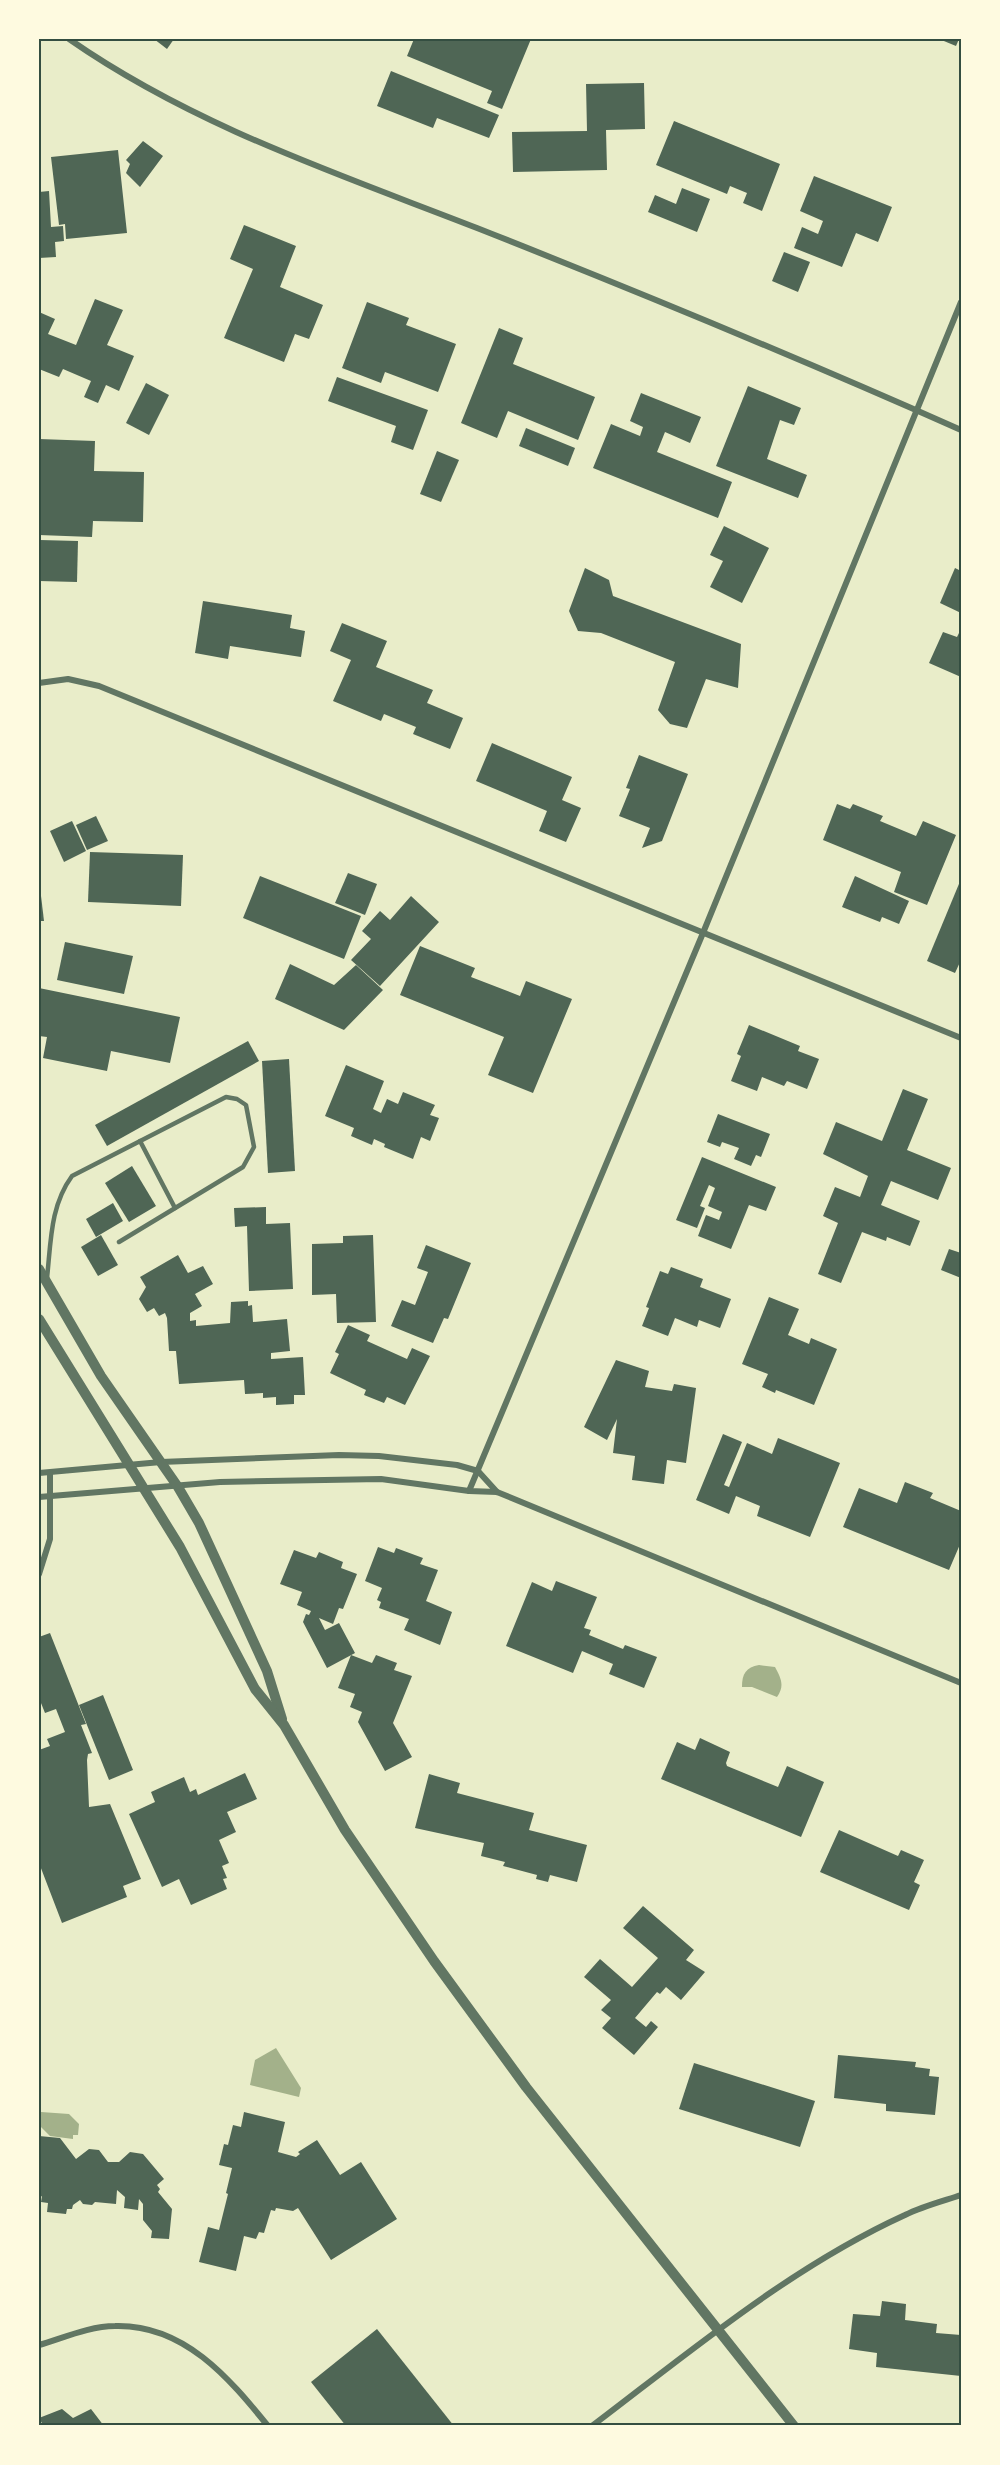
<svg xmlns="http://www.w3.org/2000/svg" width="1000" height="2465" font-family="'Nunito Sans',sans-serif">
	<rect width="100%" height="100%" fill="#e9edc9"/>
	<!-- water -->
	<g fill="#a3b18a">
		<path d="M759 1665 775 1667C781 1678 785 1686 777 1697L752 1687H742C742 1674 746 1667 759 1665Z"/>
		<path d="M276 2048 301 2088 299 2097 250 2085 255 2060Z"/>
		<path d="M41 2112 69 2114 79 2124 78 2135H73V2139L50 2136 40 2126Z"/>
	</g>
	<!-- building -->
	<g fill="#4f6655">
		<path d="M154 39H174L167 49Z"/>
		<path d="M414 39H531L502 109 487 103 492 91 407 56Z"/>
		<path d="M939 39H959L956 46Z"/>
		<path d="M391 71 499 115 489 138 437 118 433 128 377 106Z"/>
		<path d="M644 83 645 129 606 130 607 170 513 172 512 132 587 131 586 84Z"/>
		<path d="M674 121 780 164 762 211 743 203 747 193 730 186 727 194 656 165Z"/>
		<path d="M143 141 163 156 140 187 126 173 130 164 126 160Z"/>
		<path d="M118 150 127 233 66 239 65 224 59 225 51 157Z"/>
		<path d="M814 176 892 207 878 242 856 233 842 267 794 248 802 227 818 234 823 221 800 211Z"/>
		<path d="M682 188 710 199 697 232 648 212 655 195 676 204Z"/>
		<path d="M49 191 51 227 63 226 64 241 55 242 56 257 39 258V192Z"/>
		<path d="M244 225 296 246 280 287 323 305 309 339 295 334 284 362 224 338 253 269 230 259Z"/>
		<path d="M784 252 810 262 798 292 772 281Z"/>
		<path d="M95 299 123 310 107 345 134 356 119 391 106 385 98 403 84 397 91 381 63 369 59 377 39 369V312L55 319 48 334 76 345Z"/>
		<path d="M367 302 409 318 406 325 456 344 438 392 385 372 381 383 342 368Z"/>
		<path d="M499 328 523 338 513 364 595 397 578 440 508 411 497 438 461 423Z"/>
		<path d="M337 377 428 410 413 450 391 442 396 426 328 401Z"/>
		<path d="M146 383 169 395 149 435 126 423Z"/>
		<path d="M748 386 801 408 794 425 780 420 767 459 807 475 798 498 716 466Z"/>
		<path d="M641 393 701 417 690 443 665 432 657 452 732 482 718 518 593 468 611 424 640 436 643 427 630 421Z"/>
		<path d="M526 428 575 448 568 466 519 446Z"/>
		<path d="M39 439 95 441 94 471 144 472 143 522 93 521 92 537 39 535Z"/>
		<path d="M437 451 459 460 441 502 420 494Z"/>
		<path d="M724 526 769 548 742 603 710 587 723 561 710 555Z"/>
		<path d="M40 540 78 541 77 582 39 581Z"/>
		<path d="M585 568 609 580 613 596 741 644 738 688 706 679 687 728 670 724 658 710 675 662 601 633 578 631 569 611Z"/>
		<path d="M955 568 961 571V613L940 603Z"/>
		<path d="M203 601 292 615 290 628 305 631 301 657 230 646 228 659 195 653Z"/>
		<path d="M342 623 387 641 376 667 433 690 427 703 463 718 450 749 413 734 416 727 384 714 381 721 333 701 351 660 330 651Z"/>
		<path d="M961 629V677L929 663 943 632 957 637Z"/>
		<path d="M492 743 572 777 562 800 581 808 566 842 539 831 547 811 476 781Z"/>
		<path d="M639 755 688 774 662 841 642 848 650 828 619 816 630 789 626 788Z"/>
		<path d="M837 804 850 809 853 804 883 816 880 821 916 836 923 821 956 835 927 905 894 892 901 872 823 840Z"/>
		<path d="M96 816 108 841 87 850 76 825Z"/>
		<path d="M72 821 86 851 64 862 50 831Z"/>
		<path d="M90 852 183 855 181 906 88 902Z"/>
		<path d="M348 873 377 884 365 915 335 903Z"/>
		<path d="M260 876 361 916 344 959 243 918Z"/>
		<path d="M855 876 909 901 899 924 882 917 880 922 842 907Z"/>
		<path d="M39 879 44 921H39Z"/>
		<path d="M961 879V960L955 973 927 961Z"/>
		<path d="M411 896 439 922 380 986 351 960 371 939 362 931 380 911 390 920Z"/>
		<path d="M65 942 133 956 124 994 57 980Z"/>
		<path d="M420 946 475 968 471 977 520 996 526 981 572 999 533 1093 488 1075 504 1037 400 995Z"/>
		<path d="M290 964 334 985 356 965 383 990 344 1030 275 999Z"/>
		<path d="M39 988 180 1017 170 1063 111 1051 107 1071 43 1058 47 1037 39 1036Z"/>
		<path d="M749 1025 800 1046 798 1051 819 1059 807 1089 787 1081 784 1086 762 1077 757 1091 731 1081 741 1056 737 1054Z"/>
		<path d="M248 1041 259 1061 107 1146 95 1125Z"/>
		<path d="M289 1059 295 1171 268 1173 262 1061Z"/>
		<path d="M346 1065 384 1081 373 1109 381 1113 387 1099 398 1104 403 1092 435 1105 430 1115 439 1118 430 1141 421 1137 413 1159 384 1147 385 1144 374 1139 372 1145 351 1136 354 1128 325 1116Z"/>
		<path d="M903 1089 928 1099 907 1150 951 1168 938 1200 891 1181 881 1205 920 1221 910 1246 887 1237 886 1241 862 1232 841 1283 818 1274 838 1223 823 1216 835 1187 860 1197 868 1176 823 1154 836 1122 882 1141Z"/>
		<path d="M718 1114 770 1134 761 1157 756 1155 751 1166 734 1159 739 1148 722 1142 720 1147 707 1142Z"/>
		<path d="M702 1157 776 1187 766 1211 749 1205 731 1249 698 1236 706 1215 719 1220 722 1212 708 1206 715 1188 709 1185 700 1206 705 1208 697 1228 676 1220Z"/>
		<path d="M132 1166 156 1206 129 1222 105 1183Z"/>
		<path d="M113 1203 123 1221 96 1237 86 1219Z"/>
		<path d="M266 1207V1224L290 1223 293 1289 249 1291 247 1226 235 1227 234 1208Z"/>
		<path d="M101 1235 118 1265 98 1276 81 1247Z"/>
		<path d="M373 1235 376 1322 337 1323 336 1294 312 1295V1244L343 1243V1236Z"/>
		<path d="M426 1245 471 1263 448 1319 444 1318 433 1343 391 1326 402 1300 415 1305 428 1272 417 1268Z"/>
		<path d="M949 1249 961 1253V1278L941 1270Z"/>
		<path d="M178 1255 188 1273 203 1266 213 1284 195 1294 202 1306 190 1313V1321L196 1320V1326L230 1323 231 1302 248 1301V1306L252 1305 253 1322 287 1319 290 1351 271 1353V1359L303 1357 305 1395H294V1404L276 1405V1397L263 1398V1393L245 1394 244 1380 179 1384 176 1351H169L167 1318 165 1313 159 1316 154 1308 147 1312 139 1299 146 1287 140 1277Z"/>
		<path d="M671 1267 703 1279 700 1287 731 1299 720 1328 699 1320 697 1327 675 1318 668 1336 642 1326 649 1308 646 1307 660 1271 668 1274Z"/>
		<path d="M769 1297 799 1309 788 1335 809 1344 811 1338 837 1349 814 1405 776 1390 775 1393 762 1387 768 1374 742 1364Z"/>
		<path d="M348 1325 370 1335 367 1341 407 1359 412 1348 430 1356 405 1405 387 1397 384 1403 364 1395 366 1390 330 1373 339 1354 335 1352Z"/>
		<path d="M616 1360 649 1371 645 1387 672 1391 674 1384 696 1388 686 1463 667 1460 664 1484 632 1480 635 1456 613 1453 617 1419 607 1440 584 1427Z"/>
		<path d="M723 1434 742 1442 724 1485 729 1487 747 1443 772 1454 778 1438 840 1463 810 1537 757 1516 760 1506 736 1496 729 1514 696 1500Z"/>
		<path d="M905 1482 933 1493 930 1498 961 1511V1542L949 1570 843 1527 859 1488 897 1503Z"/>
		<path d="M378 1547 394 1553 396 1548 423 1558 420 1564 438 1570 426 1601 452 1612 440 1645 404 1630 409 1619 379 1608 381 1602 377 1600 382 1588 365 1581Z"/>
		<path d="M294 1550 316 1558 319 1552 343 1562 341 1568 357 1574 343 1609 339 1608 333 1624 319 1618 325 1630 339 1623 355 1653 327 1668 303 1622 306 1614 309 1615 311 1611 297 1605 302 1592 280 1584Z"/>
		<path d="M556 1581 597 1597 584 1628 591 1630 589 1635 623 1649 625 1645 657 1657 644 1688 609 1674 613 1664 582 1651 573 1673 506 1646 532 1582 552 1591Z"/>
		<path d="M50 1633 86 1724 81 1725 92 1753 88 1754 87 1760 89 1807 110 1804 141 1879 123 1886 127 1897 62 1923 39 1863V1750L50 1746 47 1739 65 1732 56 1709 45 1713 39 1698V1637Z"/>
		<path d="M351 1655 372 1663 376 1655 397 1663 394 1670 412 1676 393 1723 412 1757 385 1771 358 1722 362 1712 350 1707 355 1694 338 1688Z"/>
		<path d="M103 1695 133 1770 109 1780 79 1705Z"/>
		<path d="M700 1738 730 1752 726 1763 727 1766 778 1787 787 1766 824 1782 801 1837 661 1779 677 1742 695 1750Z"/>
		<path d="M245 1773 257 1799 227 1812 236 1832 219 1840 229 1863 222 1866 227 1878 223 1879 227 1889 191 1905 179 1879 162 1887 129 1814 155 1802 151 1792 184 1777 190 1792 196 1789 198 1795Z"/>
		<path d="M429 1774 460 1783 457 1793 534 1813 529 1830 587 1845 577 1882 550 1875 548 1882 536 1879 537 1875 503 1866 505 1862 481 1856 484 1843 415 1828Z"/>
		<path d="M839 1830 898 1856 901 1850 924 1860 914 1882 920 1885 909 1910 820 1872Z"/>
		<path d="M643 1906 694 1950 686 1960 705 1972 681 2000 666 1987 660 1994 657 1992 635 2018 646 2027 651 2021 658 2027 634 2055 602 2028 611 2018 601 2010 611 2000 584 1977 600 1959 632 1987 658 1958 623 1928Z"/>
		<path d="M838 2055 916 2062 915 2067 930 2069 929 2076 939 2077 935 2115 886 2111V2104L834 2098Z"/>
		<path d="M694 2063 815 2101 800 2147 679 2109Z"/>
		<path d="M244 2112 285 2122 278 2152 296 2157 300 2154 298 2152 317 2140 340 2175 361 2162 397 2219 331 2260 298 2208 293 2211 276 2208 275 2211 271 2210 264 2233 259 2232 256 2239 244 2236 236 2271 199 2262 208 2227 219 2230 228 2194 226 2193 232 2168 219 2165 224 2144 228 2145 233 2125 241 2127Z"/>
		<path d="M39 2136 60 2138 76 2159 89 2149 99 2150 108 2162H119L130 2152 143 2154 164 2179 157 2185 160 2189 158 2192 172 2209 169 2239 151 2238 152 2231 143 2220V2204L139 2199 138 2210 124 2208 125 2197 117 2190 116 2204 95 2202 92 2205 83 2204 80 2200 73 2205 72 2209H67L66 2214 47 2212 48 2203 41 2202 42 2196 39 2198Z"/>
		<path d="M882 2301 906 2304 905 2320 937 2324 936 2333 961 2335V2376L876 2367 877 2353 849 2349 853 2314 880 2316Z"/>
		<path d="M377 2329 454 2426H346L311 2382Z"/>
		<path d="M62 2409 73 2418 91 2409 104 2426H39V2422L43 2425 39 2418Z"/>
	</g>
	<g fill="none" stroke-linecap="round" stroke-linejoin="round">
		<!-- service -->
		<g stroke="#617663" stroke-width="4.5">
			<path d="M140 1141 175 1208"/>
			<path d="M47 1278C51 1242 50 1206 72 1176L226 1097 237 1099 246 1105 254 1147 243 1167 119 1242"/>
		</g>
		<!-- minor -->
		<g stroke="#617663" stroke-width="6">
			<path d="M69 39C194 126 336 173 477 228 639 292 801 359 961 430"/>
			<path d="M39 683 68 679 99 686 961 1038"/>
			<path d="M39 1473 161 1462 339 1455 379 1456 457 1465 478 1471 497 1492"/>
			<path d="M469 1491 703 933 961 302"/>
			<path d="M39 1497 220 1482 381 1479 469 1491 497 1492 961 1683"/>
			<path d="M39 1574 50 1539V1473"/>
			<path d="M39 2345C63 2338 90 2326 115 2326 184 2324 229 2378 268 2426"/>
			<path d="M592 2426C691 2351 791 2267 905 2215 923 2206 943 2201 961 2195"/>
		</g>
		<!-- tertiary -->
		<g stroke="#617663" stroke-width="10">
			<path d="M39 1269 101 1376 178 1487 199 1523 267 1671 282 1719"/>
			<path d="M39 1319 180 1547 255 1689 284 1725 345 1830 434 1961 526 2087 794 2426"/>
		</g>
	</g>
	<!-- border -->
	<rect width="1000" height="2465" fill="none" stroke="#fefae0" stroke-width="81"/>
	<rect x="40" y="40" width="920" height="2384" fill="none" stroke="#344e41" stroke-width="2"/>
</svg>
